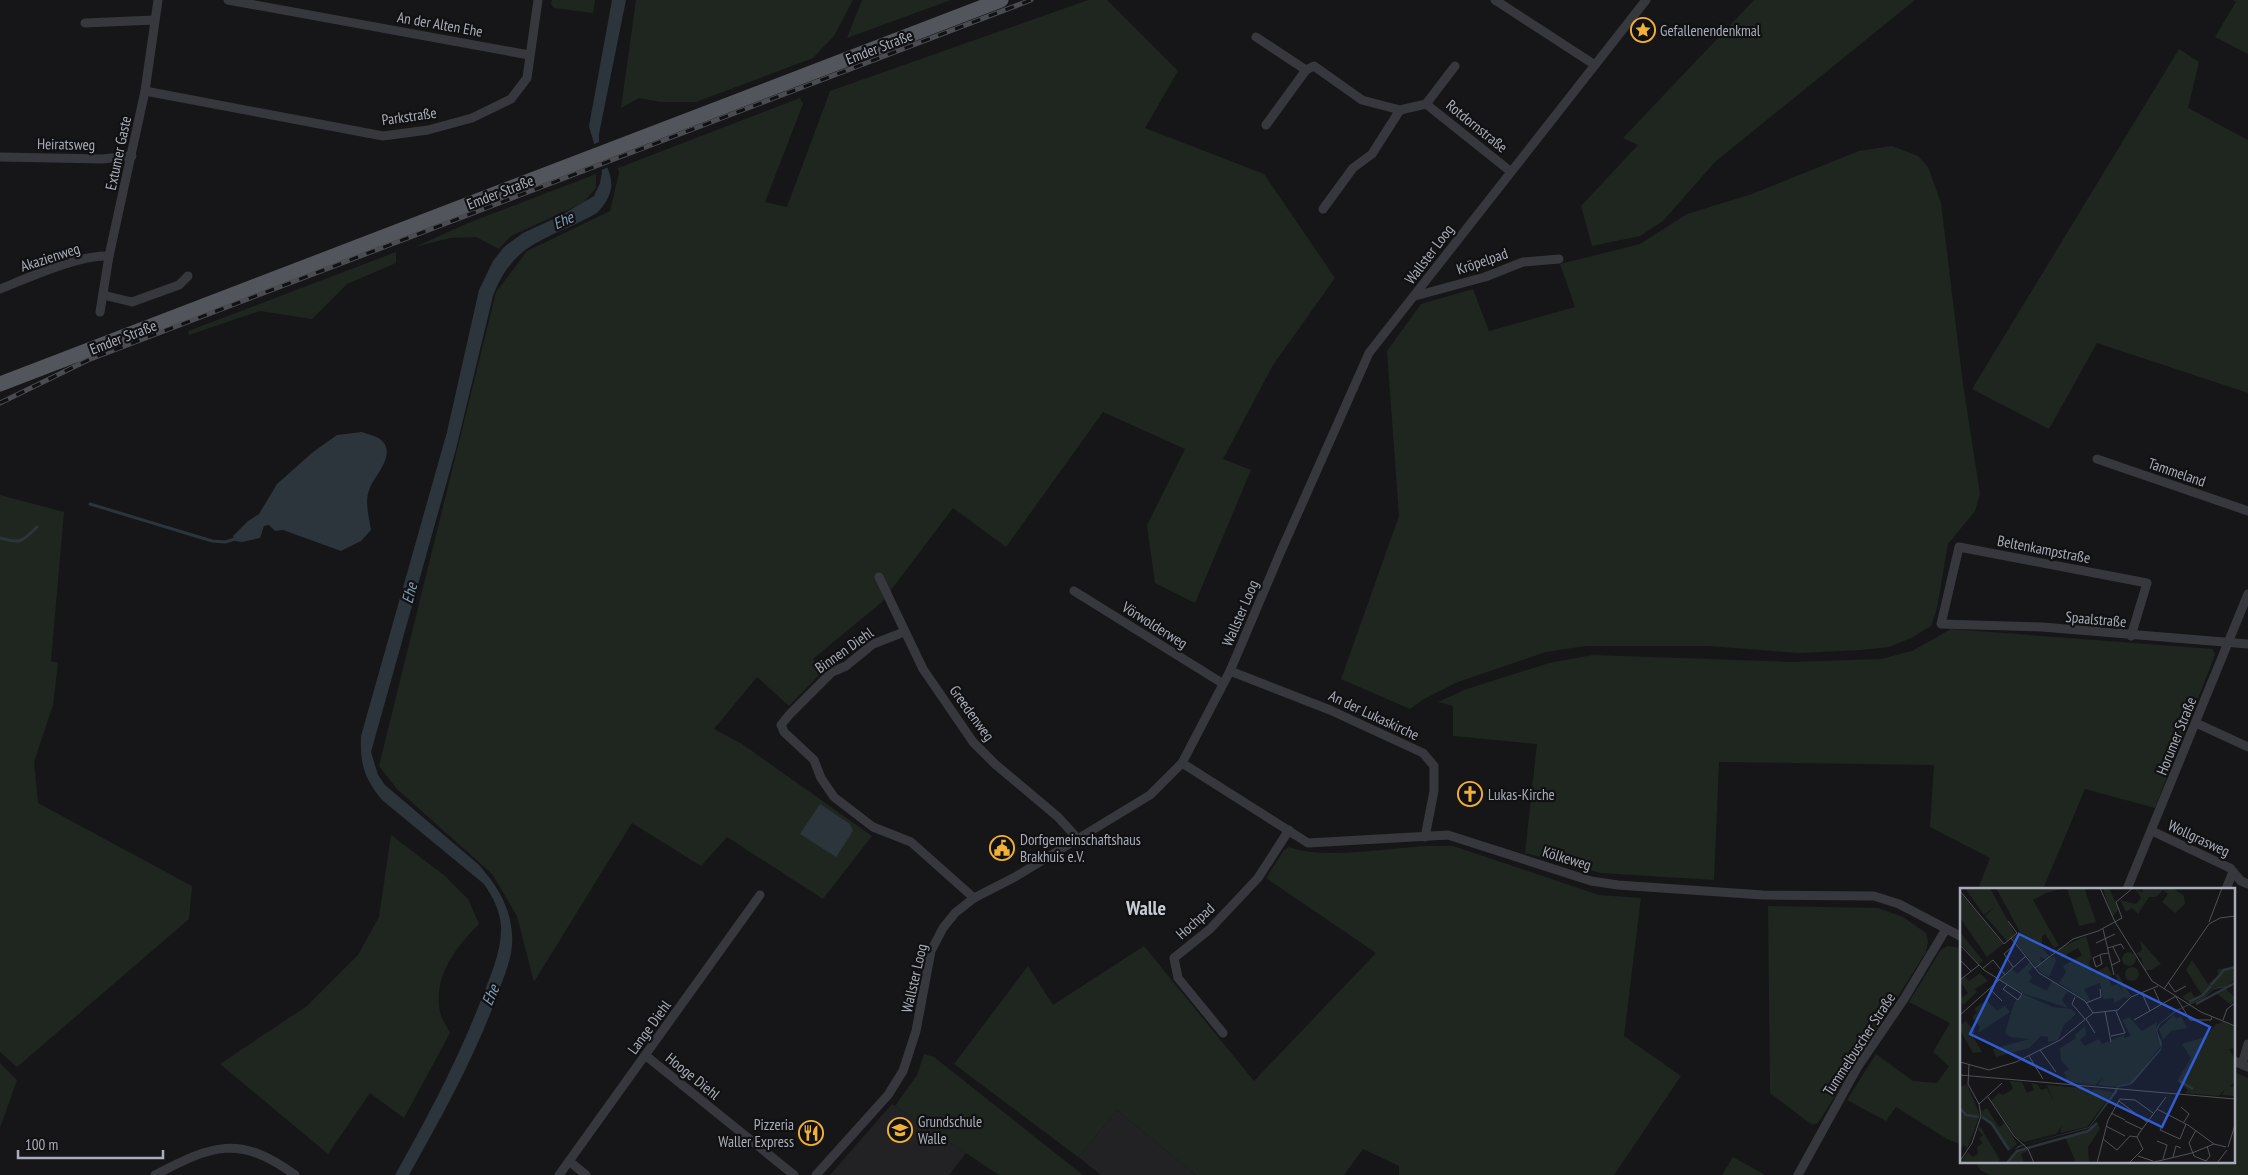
<svg xmlns="http://www.w3.org/2000/svg" width="2248" height="1175" font-family="'PT Sans Narrow',sans-serif">
	<rect width="100%" height="100%" fill="#161618"/>
	<!-- built -->
	<g fill="#222225">
		<path d="M892 1104 966 1153 949 1175H830Z"/>
		<path d="M1117 1110 1196 1175H1101L1078 1157Z"/>
	</g>
	<!-- green -->
	<g fill="#1e261f">
		<path d="M552 0H595L593 13 554 8 551 4Z"/>
		<path d="M636 0H853L834 36 813 58 696 102H660L639 98 621 108Z"/>
		<path d="M862 0H951L847 38Z"/>
		<path d="M1088 0H1107L1178 71 1145 128 1264 174 1335 278 1273 365 1223 459 1251 470 1195 603 1155 583 1147 525 1185 449 1103 412 1006 547 953 508 882 602 813 659 822 672 789 706 757 677 714 729 742 744 872 836 823 899 727 837 701 866 632 823 534 982 517 916 492 874 397 789 379 766 496 292 527 251 610 211 619 173 618 168 800 98 803 104 765 202 787 207 830 91Z"/>
		<path d="M1754 0H1915L1715 162 1663 221 1640 236 1592 246 1581 206 1638 145 1623 138Z"/>
		<path d="M2233 0H2248V54L2215 37 2236 2Z"/>
		<path d="M2179 49 2199 62 2188 108 2248 140V393L2097 343 2049 429 1972 389Z"/>
		<path d="M1892 146 1918 156 1928 167 1941 203 1963 384 1980 494 1975 511 1948 544 1937 608 1931 626 1911 638 1889 647 1861 650 1798 653 1708 646H1586L1546 652 1458 682 1424 699 1410 709 1341 679 1399 516 1387 351 1421 304 1473 289 1489 331 1575 307 1560 264 1640 244 1687 214 1752 194 1859 151Z"/>
		<path d="M596 174V188L583 203 511 236 499 249 476 237 450 238 415 247 468 223Z"/>
		<path d="M396 252V263L347 284 312 319 260 311 189 335 188 331Z"/>
		<path d="M0 495 64 512 51 661 58 663 53 705 34 762 38 803 192 886 189 919 17 1067 0 1052Z"/>
		<path d="M1951 629 2213 649 2215 655 2155 808 2085 789 2043 889H1978L1990 858 1930 827 1934 765 1719 762 1714 880 1601 873 1525 853 1537 744 1453 736V706L1438 702 1464 690 1549 663 1593 655 1791 662 1881 659 1912 651Z"/>
		<path d="M391 835 445 876 468 899 479 924C456 947 433 976 440 1012 441 1019 447 1026 450 1033L404 1118 370 1093 328 1154 220 1064 307 1006 358 955 379 917Z"/>
		<path d="M1426 846H1453L1599 895 1641 898 1624 1036 1681 1076 1614 1175H1399V1166L1363 1149 1344 1175H1196L1117 1110 1078 1157 954 1064 1028 966 1053 1005 1144 946 1254 1081 1376 953 1266 878 1284 850 1289 847C1322 860 1390 848 1426 846Z"/>
		<path d="M1768 906 1878 908 1903 917 1926 933 1928 942 1926 952 1818 1123 1812 1125 1770 1093Z"/>
		<path d="M1947 946 1962 948V1145L1947 1139 1896 1107 1886 1121 1847 1100 1876 1054 1913 1081 1937 1083 1949 1066 1933 1052 1950 1023 1909 1002 1940 951Z"/>
		<path d="M924 1054 934 1057 1083 1175H999L895 1106 917 1075Z"/>
		<path d="M0 1063 17 1080 0 1128Z"/>
		<path d="M2234 1072 2248 1078V1175H1990L1980 1170 1975 1161H2234Z"/>
		<path d="M1733 1157 1765 1175H1722Z"/>
	</g>
	<!-- water -->
	<g fill="#2c353c">
		<path d="M612 0H626L599 134C597 165 629 179 597 213 550 240 515 239 493 296L456 449 371 752 378 775 385 785 478 864C496 884 510 905 512 934 514 954 505 974 498 993 475 1057 442 1116 409 1175H395C427 1118 458 1060 481 1000 490 977 502 951 501 926 500 911 493 897 484 884L382 800C364 778 360 764 361 736L447 432 479 290 493 261 504 247 523 233 560 216 594 196 600 183 602 172 589 126Z"/>
		<path d="M362 432C367 434 376 436 380 439 398 453 375 475 370 488 364 500 369 517 371 530L361 541 341 551 283 530 275 531 269 525 264 526 260 538 242 542 235 541 233 536 248 521 259 514 277 484 313 452 337 435Z"/>
		<path d="M820 804 850 824 853 831 836 857 800 834Z"/>
	</g>
	<!-- pier -->
	<path fill="#161618" d="M599 142 611 166 599 171 590 146Z"/>
	<g fill="none" stroke-linecap="round" stroke-linejoin="round">
		<!-- stream -->
		<g stroke="#2c353c" stroke-width="3">
			<path d="M90 504 212 541 225 542 235 539"/>
			<path d="M0 538C21 544 22 542 37 527"/>
		</g>
		<!-- minor -->
		<g stroke="#37383d" stroke-width="9">
			<path d="M228 0 529 55"/>
			<path d="M1495 0 1595 65"/>
			<path d="M85 23 154 20"/>
			<path d="M1256 37 1306 70 1314 66 1362 100 1400 110 1426 104 1510 171"/>
			<path d="M145 91 383 136 428 130 472 118 511 99 527 78 538 0"/>
			<path d="M1426 104 1455 66"/>
			<path d="M1266 125 1306 70"/>
			<path d="M0 157 102 159 132 156"/>
			<path d="M1323 209 1353 168 1372 154 1400 110"/>
			<path d="M0 289C28 278 80 254 109 256"/>
			<path d="M103 295 132 302 179 285 188 276"/>
			<path d="M1415 296 1485 277 1523 262 1559 259"/>
			<path d="M100 312 109 256 145 91 158 0"/>
			<path d="M2097 459 2248 511"/>
			<path d="M879 577 923 669 973 742 995 764 1058 817 1078 839"/>
			<path d="M1074 591 1222 683"/>
			<path d="M904 632 873 644 846 666 832 672 789 715 781 725 784 732 814 760 821 778 834 797 873 827 911 842 974 898"/>
			<path d="M2131 636 2147 583 1959 547 1941 624 2042 627 2248 644"/>
			<path d="M1230 671 1330 710 1423 753 1434 766V791L1425 837"/>
			<path d="M2196 723 2248 747"/>
			<path d="M1182 763 1308 843 1448 835 1591 881 1618 885 1763 895 1874 896 1899 904 1962 937"/>
			<path d="M2152 831 2230 868 2241 881 2248 884"/>
			<path d="M2127 889 2248 594"/>
			<path d="M2226 889 2233 872"/>
			<path d="M1223 1033 1178 978 1174 958 1210 929 1258 878 1289 830"/>
			<path d="M645 1055 794 1175"/>
			<path d="M2234 1061 2248 1067"/>
			<path d="M2242 1064 2248 1044"/>
			<path d="M569 1161 586 1175"/>
			<path d="M155 1175C212 1145 239 1134 295 1175"/>
			<path d="M559 1175 760 895"/>
			<path d="M816 1175 888 1095 903 1071 916 1031 931 951 943 928 955 913 974 898 1015 877 1150 795 1182 763 1230 671 1281 551 1369 353 1646 0"/>
			<path d="M1798 1175 1857 1068 1904 999 1946 929"/>
		</g>
		<!-- primary -->
		<path stroke="#53555c" stroke-width="15" d="M0 384 1001 0"/>
		<defs>
			<path id="rail" d="M0 403 88 360 1031 0"/>
		</defs>
		<!-- rail casing -->
		<use href="#rail" stroke="#4a4c52" stroke-width="5"/>
		<!-- rail -->
		<use href="#rail" stroke="#111113" stroke-width="3" stroke-dasharray="9" stroke-linecap="butt"/>
	</g>
	<!-- icons -->
	<defs>
		<symbol id="sight-ring" viewBox="-11 -11 22 22"><circle r="9.5" fill="#111113" stroke="#f2b134" stroke-width="1.5"/><path d="M0-6L1.8-2.2L6-1.7L2.9 1.2L3.7 5.4L0 3.3L-3.7 5.4L-2.9 1.2L-6-1.7L-1.8-2.2Z" fill="#f2b134"/></symbol>
		<symbol id="church-ring" viewBox="-11 -11 22 22"><circle r="9.5" fill="#111113" stroke="#f2b134" stroke-width="1.5"/><path d="M-1.2-6h2.4v3.5h3.3v2.4h-3.3V6h-2.4V-.1h-3.3v-2.4h3.3Z" fill="#f2b134"/></symbol>
		<symbol id="civic-ring" viewBox="-11 -11 22 22"><circle r="9.5" fill="#111113" stroke="#f2b134" stroke-width="1.5"/><path d="M-.6-6.5H3V-4.5H.6V-3L4-1V1h2V6H-6V1h2V-1L-.6-3ZM-1.2 2.5V6h2.4V2.5Z" fill="#f2b134"/></symbol>
		<symbol id="school-ring" viewBox="-11 -11 22 22"><circle r="9.5" fill="#111113" stroke="#f2b134" stroke-width="1.5"/><path d="M0-5L7-2L0 1L-7-2ZM-4 1L0 2.5L4 1V4Q0 6-4 4Z" fill="#f2b134"/></symbol>
		<symbol id="restaurant-ring" viewBox="-11 -11 22 22"><circle r="9.5" fill="#111113" stroke="#f2b134" stroke-width="1.5"/><path d="M-5-6h1v4h1v-4h1v4h1v-4h1v5L-1.5 .5V6h-2V.5L-5-1ZM5-6V6H3V1.5H1.5Q1.5-4 5-6Z" fill="#f2b134"/></symbol>
	</defs>
	<g fill-rule="evenodd">
		<use href="#sight-ring" x="1629" y="16" width="28" height="28"/>
		<use href="#church-ring" x="1456" y="780" width="28" height="28"/>
		<use href="#civic-ring" x="988" y="834" width="28" height="28"/>
		<use href="#school-ring" x="886" y="1116" width="28" height="28"/>
		<use href="#restaurant-ring" x="797" y="1119" width="28" height="28"/>
	</g>
	<g text-anchor="middle" dominant-baseline="central" stroke-width="4.5" stroke-linejoin="round" paint-order="stroke">
		<!-- street labels -->
		<g font-size="15" fill="#a8adb8" stroke="#111113">
			<text transform="translate(440 24) rotate(10)">An der Alten Ehe</text>
			<text transform="translate(879 47) rotate(-21)">Emder Straße</text>
			<text transform="translate(409 116) rotate(-8)">Parkstraße</text>
			<text transform="translate(1477 126) rotate(39)">Rotdornstraße</text>
			<text transform="translate(66 144) rotate(1)">Heiratsweg</text>
			<text transform="translate(118 153) rotate(-78)">Extumer Gaste</text>
			<text transform="translate(500 192) rotate(-21)">Emder Straße</text>
			<text transform="translate(1429 254) rotate(-53)">Wallster Loog</text>
			<text transform="translate(50 257) rotate(-18)">Akazienweg</text>
			<text transform="translate(1482 261) rotate(-19)">Kröpelpad</text>
			<text transform="translate(123 337) rotate(-21)">Emder Straße</text>
			<text transform="translate(2177 472) rotate(19)">Tammeland</text>
			<text transform="translate(2044 549) rotate(11)">Beltenkampstraße</text>
			<text transform="translate(1240 613) rotate(-67)">Wallster Loog</text>
			<text transform="translate(2096 619) rotate(5)">Spaalstraße</text>
			<text transform="translate(1155 625) rotate(32)">Vörwolderweg</text>
			<text transform="translate(844 650) rotate(-35)">Binnen Diehl</text>
			<text transform="translate(972 713) rotate(54)">Greedenweg</text>
			<text transform="translate(1374 715) rotate(25)">An der Lukaskirche</text>
			<text transform="translate(2176 736) rotate(-68)">Horumer Straße</text>
			<text transform="translate(2199 838) rotate(25)">Wollgrasweg</text>
			<text transform="translate(1567 858) rotate(17)">Kölkeweg</text>
			<text transform="translate(1195 921) rotate(-42)">Hochpad</text>
			<text transform="translate(914 978) rotate(-77)">Wallster Loog</text>
			<text transform="translate(649 1027) rotate(-54)">Lange Diehl</text>
			<text transform="translate(1859 1044) rotate(-57)">Tummelbuscher Straße</text>
			<text transform="translate(693 1076) rotate(39)">Hooge Diehl</text>
		</g>
		<!-- poi labels -->
		<g font-size="15" fill="#a8adb8" stroke="#111113" text-anchor="start">
			<text x="1660" y="30">Gefallenendenkmal</text>
			<text x="1488" y="794">Lukas-Kirche</text>
			<text x="1020" y="839">Dorfgemeinschaftshaus<tspan x="1020" dy="17">Brakhuis e.V.</tspan></text>
			<text x="918" y="1121">Grundschule<tspan x="918" dy="17">Walle</tspan></text>
			<text x="794" y="1124" text-anchor="end">Pizzeria<tspan x="794" dy="17">Waller Express</tspan></text>
		</g>
		<!-- water labels -->
		<g font-size="16" font-style="italic" fill="#7f9bb3" stroke="#111113">
			<text transform="translate(563 220) rotate(-25)">Ehe</text>
			<text transform="translate(409 593) rotate(-76)">Ehe</text>
			<text transform="translate(490 995) rotate(-67)">Ehe</text>
		</g>
		<!-- district labels -->
		<g font-size="20" font-weight="bold" fill="#c9ccd4" stroke="#111113">
			<text x="1146" y="908">Walle</text>
		</g>
	</g>
	<!-- overview -->
	<g transform="translate(1960 888)">
		<rect width="275" height="275" fill="#161618"/>
		<path d="M5 0H30L55 46 47 53 25 28 36 18 24 27ZM36 0H105L86 5 73 12 99 58 94 60 85 46 82 48V60L90 69 86 72 80 68 81 75 75 78 52 50 60 44ZM107 0H129L125 2 136 34 119 38ZM143 0H149L159 21 152 29ZM175 0 182 5 183 0H213L224 8 225 16 215 25 202 14 208 6 203 2 196 9H189L178 26 172 20 166 24 160 12 176 16 181 10ZM0 4 43 56 27 69 0 30ZM0 44 23 73 19 76 0 55ZM126 48 132 70 129 74 131 82 134 85 147 78 152 87 148 89 152 98 158 96 164 106 155 87 158 86 171 108 167 111 165 109 154 115V110L143 111 140 95 124 101 130 112 128 114 99 95 106 84 103 78 122 67 118 60 102 69 97 61ZM180 52 201 76 191 82H185L181 70 176 66 182 62ZM162 71a7 7 0 1 1 14 0a7 7 0 1 1-14 0ZM94 68 96 73 89 89 80 84 77 78ZM232 72 248 96 259 87 257 82 264 80 275 79V91L266 98 253 100 243 109 230 115 222 109 231 103 235 110 242 107 226 82ZM70 74 73 79 68 84 72 89 69 94 87 103 92 93 107 104 102 112 108 120 62 105 40 92 52 81 57 86ZM165 86a7 7 0 1 1 14 0a7 7 0 1 1-14 0ZM20 85 28 93 15 101 17 104 3 117 0 111 8 105 0 93 5 89 9 93ZM266 101 275 110 271 117 255 104ZM63 106 93 119 111 121 116 126 104 137 98 152 88 154V149L81 148 69 160 36 169 33 161 69 151 50 149 45 145 54 115ZM26 112 37 123 45 118 50 124 18 145 20 139 12 129 17 124 14 121ZM214 127 216 131 221 128 227 140 211 143 203 152 199 141ZM169 129 182 143 197 134 196 145 201 158 172 194 156 199 138 197 143 189 135 197 108 194 104 184 109 181 101 172 100 160 116 150 115 147 125 138 126 147 120 152 125 158 139 151 142 156 164 147 165 150 171 148 162 132ZM6 133 15 144 12 147 22 164 13 165 0 142V137ZM263 134 275 139V160L269 161 275 171V194L270 198 275 199V208L262 207 265 201 259 208 225 205 228 202 217 193 231 170 222 156 245 149 256 136ZM50 193 62 194 67 205 74 202 71 195 77 196 81 202 87 200 94 214 87 197 131 201 128 204 135 201 153 204 127 239 100 245 102 238 96 246 64 254 57 250 31 213 39 205 43 207 53 201ZM7 196 20 227 7 261 4 257 0 261V199ZM27 220 39 239 45 235 57 256 50 262 32 235 22 229V223ZM137 234 140 241 128 259 129 275H116L105 249 127 244ZM20 238 40 272 38 275H0L8 264 12 269 18 266 17 259 23 255 19 250 23 247 18 242ZM66 260 68 263 61 266 64 275H47L58 263Z" fill="#1e261f"/>
		<path d="M275 91 267 99 254 101 244 110 217 123 200 136 197 143 202 155 201 162 173 195 169 197 158 199 157 204 129 240 66 256 54 262 41 275 58 258 129 239 158 198 170 195 201 160 196 142 199 136 216 122 244 109 254 100 267 98Z" fill="#2c353c"/>
		<path fill="none" stroke="#2c353c" stroke-width="2.5" d="M251 97 264 82 275 79M229 114 243 107 251 98M236 116 275 95M220 193 233 201M0 220 6 227 19 229M22 229 32 236 49 262M47 275 57 263 128 243 137 235"/>
		<path fill="none" stroke="#505258" stroke-width="1" d="M140 0 155 34 192 93 241 124 275 138M0 3 44 56 57 45 48 33M249 34 262 0M143 41 154 87M51 50 79 85 125 113 133 125M136 55 155 46M0 57 24 82 62 106 58 112 43 101 47 97M148 60 161 56 164 61M140 67 142 76 136 79 133 70 142 66 149 65M0 72 11 83M152 77 160 73 153 59M53 79 44 66 55 56M75 80 113 51 138 43 162 30 156 14 173 0M22 81 33 72 45 87M0 92 19 77M208 94 215 104 226 98M30 101 42 113M194 101 201 117M204 101 249 36 260 30 275 28M182 105 190 123M115 109 112 116 125 131M216 109 230 132H251L252 129M126 115 141 109 140 101M145 123 151 154M0 127 66 68M126 131 135 145M174 132 216 108M263 132 267 121 275 115M151 148 165 145 156 123M80 162 96 184M69 168 83 191M0 174 29 182 56 174 100 152 133 125 158 122 171 109 198 98M0 187 275 211M28 209 54 248 68 261 74 275M159 213 187 234M19 216 42 195M221 219 229 226 224 234M197 221 228 237 254 256M151 225 165 232M208 226 200 242 220 251 226 236M165 233 182 241M146 238 165 248M236 242 229 255 234 268 246 273 250 268 247 258M143 251 157 262 170 248 177 249M197 253 207 257 203 271M268 259 275 237M178 268 193 273M213 269 216 258 221 260M0 273 12 255 21 228 19 216 8 196 9 177M137 275 148 232 160 211 175 212 193 225M169 275 183 261 177 249 180 244 206 209M190 275 232 265 254 256 266 259M257 275 267 262"/>
		<path fill="#325cd3" fill-opacity="0.15" stroke="#325cd3" stroke-width="2.5" d="M59 46 250 139 202 239 10 146Z"/>
		<rect width="275" height="275" fill="none" stroke="#a8adb8" stroke-width="2.5"/>
	</g>
	<!-- scale -->
	<path d="M18 1150v8h145v-8" fill="none" stroke="#a8adb8" stroke-width="2.5"/>
	<text x="25" y="1150" font-size="15" fill="#a8adb8" stroke="#111113" stroke-width="4" paint-order="stroke">100 m</text>
</svg>
